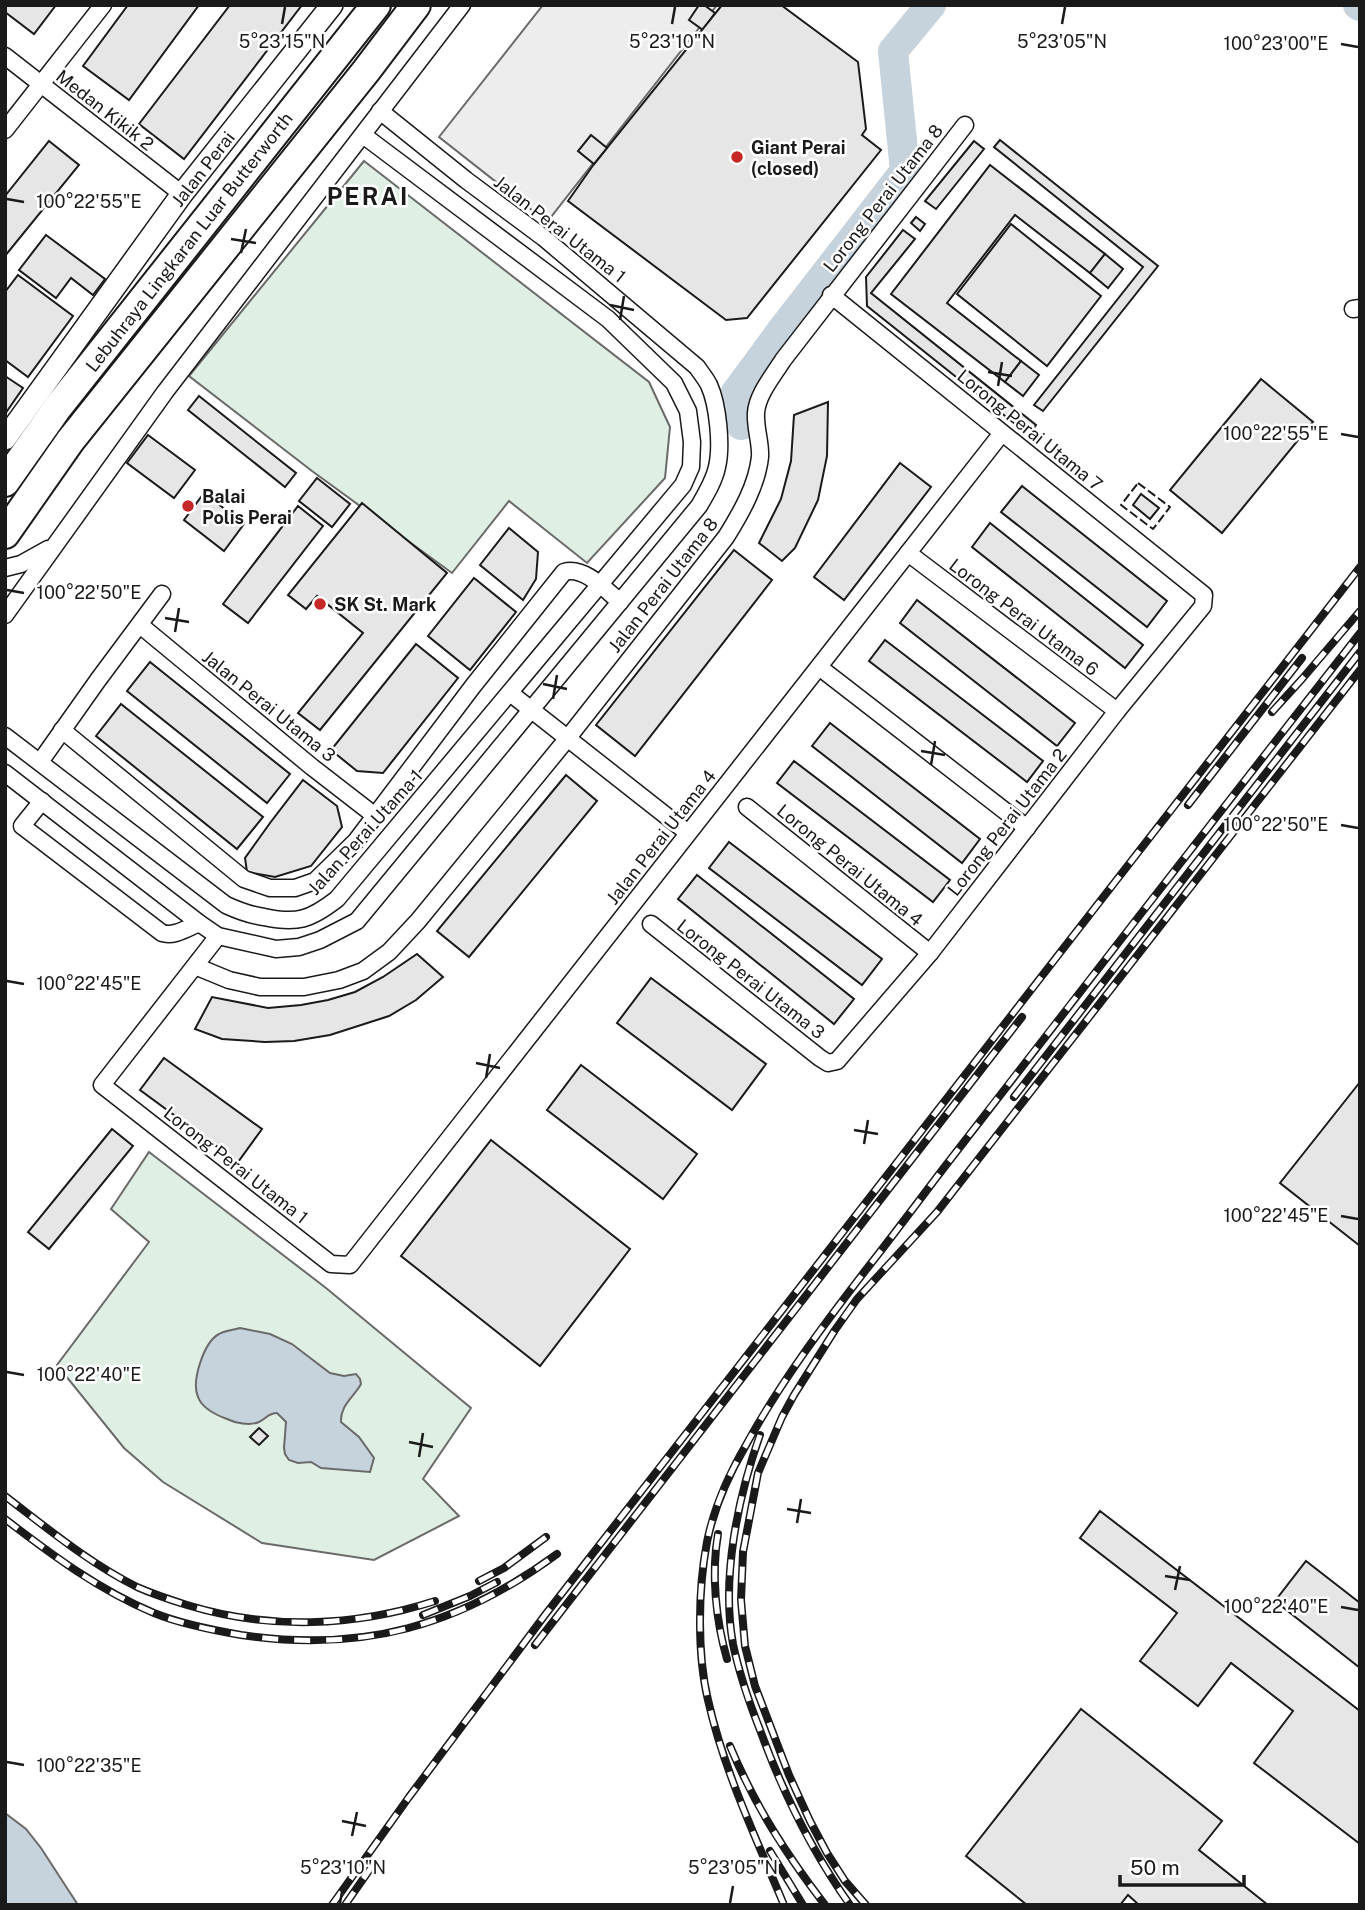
<svg xmlns="http://www.w3.org/2000/svg" width="1365" height="1910" font-family="'Public Sans',sans-serif">
	<rect width="100%" height="100%" fill="#fff"/>
	<!-- green -->
	<g fill="#e0efe3" stroke="#6a6a6a" stroke-width="2">
		<path d="M364 161 649 382 670 427 665 478 587 563 509 501 452 573 312 471 189 376Z"/>
		<path d="M149 1152 326 1288 471 1408 423 1479 459 1516 374 1560 262 1543 163 1482 124 1448 57 1365 149 1242 111 1209Z"/>
	</g>
	<!-- parking -->
	<path fill="#ededed" stroke="#6a6a6a" stroke-width="2" d="M543 5H717L547 222 439 137Z"/>
	<!-- water -->
	<g fill="#c6d2dc" stroke="#6a6a6a" stroke-width="2">
		<path d="M240 1328 270 1334 292 1344 330 1373 344 1376 356 1374 360 1379 361 1384C354 1397 340 1405 341 1422L359 1437 374 1458 370 1472 321 1468 311 1462 298 1463 289 1460 285 1454 284 1448 286 1422 277 1413C268 1413 266 1419 259 1422 250 1426 235 1423 227 1419 216 1415 202 1408 198 1397 191 1381 204 1342 219 1334 225 1330 234 1330 240 1328Z"/>
		<path d="M5 1813 26 1829 41 1848 78 1905H5Z"/>
	</g>
	<g fill="none" stroke-linecap="round" stroke-linejoin="round">
		<!-- river -->
		<g stroke="#c6d2dc" stroke-width="30">
			<path d="M1358 5 1360 6"/>
			<path d="M741 425 735 394 782 330 905 171 893 51 931 5"/>
		</g>
	</g>
	<!-- building -->
	<g fill="#e6e6e6" stroke="#1a1a1a" stroke-width="2">
		<path d="M5 5H56L34 34 5 12Z"/>
		<path d="M128 5H199L129 100 83 66Z"/>
		<path d="M230 5H302L184 159 139 124Z"/>
		<path d="M699 5H704L715 13 703 30 689 20Z"/>
		<path d="M722 5H781L858 62 866 129 862 135 881 150 747 318 726 320 568 201 594 164Z"/>
		<path d="M591 135 607 148 594 164 578 151Z"/>
		<path d="M1000 140 1158 266 1043 411 1034 405 1143 267 994 147Z"/>
		<path d="M49 141 79 165 5 256V196Z"/>
		<path d="M974 141 984 149 936 209 925 201Z"/>
		<path d="M990 165 1105 254 1090 273 1015 215 947 303 1021 361 1005 382 891 294Z"/>
		<path d="M916 217 925 224 920 231 911 223Z"/>
		<path d="M1011 224 1101 296 1047 366 957 294Z"/>
		<path d="M903 230 915 239 871 293 1036 425 1029 435 867 306 866 277Z"/>
		<path d="M46 235 105 279 93 295 71 278 56 298 19 270Z"/>
		<path d="M1105 254 1123 269 1108 288 1090 273Z"/>
		<path d="M18 275 73 316 28 377 5 360V292Z"/>
		<path d="M1021 361 1039 375 1023 396 1005 382Z"/>
		<path d="M5 376 23 388 5 414Z"/>
		<path d="M1261 379 1313 422 1222 533 1170 490Z"/>
		<path d="M199 396 296 473 285 487 188 410Z"/>
		<path d="M828 402 827 456 818 500 795 548 782 561 759 543 781 499 791 461 794 415Z"/>
		<path d="M148 435 195 470 174 498 127 463Z"/>
		<path d="M900 463 931 487 844 600 814 577Z"/>
		<path d="M317 478 350 504 332 527 299 501Z"/>
		<path d="M1022 486 1167 601 1147 627 1001 512Z"/>
		<path d="M204 493 244 524 224 551 184 520Z"/>
		<path d="M1141 494 1159 508 1150 519 1133 505Z"/>
		<path d="M362 503 447 573 320 730 298 713 363 633 317 596 306 609 288 595Z"/>
		<path d="M298 506 323 526 248 623 223 604Z"/>
		<path d="M990 523 1143 645 1125 668 972 547Z"/>
		<path d="M509 528 538 552 536 579 523 600 480 565Z"/>
		<path d="M734 550 772 580 635 756 596 725Z"/>
		<path d="M474 578 516 612 470 670 428 636Z"/>
		<path d="M917 600 1075 723 1057 746 900 623Z"/>
		<path d="M885 640 1043 761 1027 782 869 661Z"/>
		<path d="M416 644 458 678 383 773 357 771 331 750Z"/>
		<path d="M150 662 290 774 267 803 127 691Z"/>
		<path d="M121 704 263 817 237 849 96 736Z"/>
		<path d="M830 723 980 839 962 863 812 746Z"/>
		<path d="M794 761 950 880 933 902 777 783Z"/>
		<path d="M566 775 597 801 469 957 437 931Z"/>
		<path d="M303 780 337 806 342 827 311 866 275 877 247 872 245 858 270 823Z"/>
		<path d="M729 842 882 959 862 985 709 868Z"/>
		<path d="M697 875 854 999 834 1024 678 899Z"/>
		<path d="M417 954 443 977 416 1000 389 1016 330 1035 294 1041 265 1042 222 1039 195 1029 212 997 268 1008 301 1005 328 1000 355 992 383 977Z"/>
		<path d="M651 978 766 1064 732 1110 617 1023Z"/>
		<path d="M164 1058 262 1129 238 1162 140 1090Z"/>
		<path d="M581 1065 697 1154 663 1199 547 1110Z"/>
		<path d="M1360 1082V1246L1280 1183Z"/>
		<path d="M112 1129 133 1146 49 1249 28 1232Z"/>
		<path d="M491 1140 630 1249 540 1366 401 1256Z"/>
		<path d="M259 1428 268 1436 259 1445 250 1437Z"/>
		<path d="M1100 1511 1360 1711V1844L1254 1763 1293 1711 1231 1663 1198 1706 1140 1661 1177 1613 1080 1538Z"/>
		<path d="M1306 1561 1360 1603V1668L1275 1601Z"/>
		<path d="M1081 1709 1222 1821 1199 1850 1268 1905H1139L1128 1895 1120 1905H1027L966 1856Z"/>
	</g>
	<g fill="none" stroke-linecap="round" stroke-linejoin="round">
		<defs>
			<g id="street">
				<path d="M5 56 182 194"/>
				<path d="M5 130 103 5"/>
				<path d="M1353 309 1360 308"/>
				<path d="M908 553 1117 711"/>
				<path d="M5 568 21 564 48 549"/>
				<path d="M5 615 165 392 462 5"/>
				<path d="M140 625 312 767 374 815"/>
				<path d="M819 667 1027 828"/>
				<path d="M510 693 688 833"/>
				<path d="M62 730 244 879 270 888H295L315 881 356 841 473 686 564 572C584 566 606 590 620 602"/>
				<path d="M5 736 226 905C239 911 249 915 264 917 297 924 310 920 337 899L683 485 691 467 692 442 688 411 674 383 608 319 363 135"/>
				<path d="M40 762 98 680 162 594"/>
				<path d="M5 773 199 923 218 936 276 949 299 947 320 940 357 921 699 506C706 494 714 481 717 467 722 446 718 405 709 385 706 379 701 373 697 367L544 238 466 180 380 111"/>
				<path d="M42 801 22 826 162 933C174 937 187 928 199 923"/>
				<path d="M747 807 930 953"/>
				<path d="M651 924 820 1058 828 1063 837 1061 930 953 1117 711 1203 606 1204 595 831 295"/>
				<path d="M218 936 102 1085 331 1264 350 1265 1002 433"/>
				<path d="M195 966 229 980 260 987H304L339 980 363 971 389 952 418 921 567 739 726 537C741 513 757 485 760 457 761 443 755 428 756 413 757 395 773 376 783 360L965 125"/>
			</g>
			<path id="secondary" d="M5 439 182 194 332 5"/>
			<g id="highway">
				<path d="M5 482 58 407 376 5"/>
				<path d="M5 534 70 441 366 71 416 5"/>
			</g>
		</defs>
		<!-- street casing -->
		<use href="#street" stroke="#1a1a1a" stroke-width="19"/>
		<!-- secondary casing -->
		<use href="#secondary" stroke="#1a1a1a" stroke-width="24"/>
		<!-- highway casing -->
		<use href="#highway" stroke="#1a1a1a" stroke-width="32"/>
		<!-- street -->
		<use href="#street" stroke="#fff" stroke-width="16"/>
		<!-- secondary -->
		<use href="#secondary" stroke="#fff" stroke-width="21"/>
		<!-- highway -->
		<use href="#highway" stroke="#fff" stroke-width="28"/>
		<defs>
			<g id="rail">
				<path d="M1272 712 1302 679 1360 611"/>
				<path d="M1188 805 1302 658"/>
				<path d="M1014 1097 1360 652"/>
				<path d="M760 1435C738 1497 721 1578 733 1644 739 1673 749 1702 760 1730 783 1793 811 1850 850 1905"/>
				<path d="M5 1496C47 1528 89 1563 137 1587 153 1594 171 1600 187 1605 269 1630 354 1627 435 1601"/>
				<path d="M5 1519C52 1555 99 1590 154 1613 181 1624 212 1630 241 1635 362 1653 459 1626 557 1554"/>
				<path d="M718 1534C711 1574 716 1621 727 1659"/>
				<path d="M479 1581 504 1568 546 1537"/>
				<path d="M423 1615 470 1596 497 1582"/>
				<path d="M535 1645 1022 1017"/>
				<path d="M730 1746C755 1806 786 1854 825 1905"/>
				<path d="M770 1851 803 1905"/>
				<path d="M332 1905 409 1797 545 1615 1360 567"/>
				<path d="M345 1905 375 1862"/>
				<path d="M784 1905C756 1838 724 1771 708 1700 697 1654 698 1589 707 1542 714 1507 728 1476 746 1445 780 1383 822 1327 865 1271 892 1237 917 1203 943 1169 1081 990 1221 811 1360 633"/>
				<path d="M866 1905 845 1881 827 1853 810 1821 789 1775 755 1686 745 1646 741 1600 743 1552 758 1473 782 1417 794 1395 835 1330 857 1299 937 1212 1360 670"/>
			</g>
		</defs>
		<!-- rail casing -->
		<use href="#rail" stroke="#1a1a1a" stroke-width="8"/>
		<!-- rail -->
		<use href="#rail" stroke="#fff" stroke-width="5" stroke-dasharray="16" stroke-linecap="butt"/>
		<!-- fence -->
		<path stroke="#1a1a1a" stroke-width="2" stroke-dasharray="9 3.5" stroke-linecap="butt" d="M1138 483 1170 507 1153 529 1121 505Z"/>
	</g>
	<!-- ticks -->
	<path fill="none" stroke="#1a1a1a" stroke-width="2.5" d="M282 24 285 7M672 24 675 7M1062 24 1065 7M1341 44 1358 47M7 199 24 202M231 239 256 243M241 253 246 229M610 305 634 310M620 320 624 296M988 372 1012 376M998 386 1002 362M1341 434 1358 437M7 590 24 593M165 618 189 622M175 632 179 608M543 684 567 689M553 699 557 675M921 751 945 755M931 765 935 741M1341 825 1358 828M7 981 24 984M476 1063 500 1068M486 1078 490 1054M854 1130 878 1134M864 1144 868 1120M1341 1216 1358 1219M7 1372 24 1375M409 1442 433 1447M419 1457 423 1433M787 1509 811 1513M797 1523 801 1499M1165 1576 1190 1580M1175 1590 1180 1566M1341 1607 1358 1610M7 1762 24 1765M342 1821 366 1826M352 1836 357 1812M340 1903 343 1886M730 1903 733 1886"/>
	<!-- markers -->
	<g fill="#c62828" stroke="#fff" stroke-width="2.5">
		<circle cx="737" cy="157" r="7"/>
		<circle cx="188" cy="506" r="7"/>
		<circle cx="320" cy="604" r="7"/>
	</g>
	<g text-anchor="middle" dominant-baseline="central" stroke-width="5" stroke-linejoin="round" paint-order="stroke">
		<!-- street labels -->
		<g font-size="18" fill="#1a1a1a" stroke="#fff">
			<text transform="translate(105 110) rotate(38)">Medan Kikik 2</text>
			<text transform="translate(203 169) rotate(-52)">Jalan Perai</text>
			<text transform="translate(883 198) rotate(-52)">Lorong Perai Utama 8</text>
			<text transform="translate(560 229) rotate(38)">Jalan Perai Utama 1</text>
			<text transform="translate(189 242) rotate(-52)">Lebuhraya Lingkaran Luar Butterworth</text>
			<text transform="translate(1030 430) rotate(39)">Lorong Perai Utama 7</text>
			<text transform="translate(663 585) rotate(-52)">Jalan Perai Utama 8</text>
			<text transform="translate(1024 617) rotate(37)">Lorong Perai Utama 6</text>
			<text transform="translate(269 706) rotate(39)">Jalan Perai Utama 3</text>
			<text transform="translate(1007 822) rotate(-52)">Lorong Perai Utama 2</text>
			<text transform="translate(365 832) rotate(-48)">Jalan Perai Utama 1</text>
			<text transform="translate(661 837) rotate(-52)">Jalan Perai Utama 4</text>
			<text transform="translate(850 865) rotate(39)">Lorong Perai Utama 4</text>
			<text transform="translate(751 979) rotate(38)">Lorong Perai Utama 3</text>
			<text transform="translate(236 1165) rotate(38)">Lorong Perai Utama 1</text>
		</g>
		<!-- poi labels -->
		<g font-size="18" font-weight="bold" fill="#1a1a1a" stroke="#fff" text-anchor="start">
			<text x="751" y="147">Giant Perai<tspan x="751" dy="21">(closed)</tspan></text>
			<text x="202" y="496">Balai<tspan x="202" dy="21">Polis Perai</tspan></text>
			<text x="334" y="604">SK St. Mark</text>
		</g>
		<!-- district labels -->
		<g font-size="24" font-weight="bold" letter-spacing="2" fill="#1a1a1a" stroke="#fff">
			<text x="368" y="196">PERAI</text>
		</g>
	</g>
	<g font-size="18" text-anchor="middle" fill="#1a1a1a" stroke="#fff" stroke-width="5" stroke-linejoin="round" paint-order="stroke">
		<text x="282" y="48">5°23'15"N</text>
		<text x="672" y="48">5°23'10"N</text>
		<text x="1062" y="48">5°23'05"N</text>
		<text x="1276" y="50">100°23'00"E</text>
		<text x="89" y="208">100°22'55"E</text>
		<text x="1276" y="440">100°22'55"E</text>
		<text x="89" y="599">100°22'50"E</text>
		<text x="1276" y="831">100°22'50"E</text>
		<text x="89" y="990">100°22'45"E</text>
		<text x="1276" y="1222">100°22'45"E</text>
		<text x="89" y="1381">100°22'40"E</text>
		<text x="1276" y="1613">100°22'40"E</text>
		<text x="89" y="1772">100°22'35"E</text>
		<text x="343" y="1874">5°23'10"N</text>
		<text x="733" y="1874">5°23'05"N</text>
	</g>
	<!-- border -->
	<rect width="1365" height="1910" fill="none" stroke="#1a1a1a" stroke-width="14"/>
	<!-- scale -->
	<path d="M1120 1875v10h124v-10" fill="none" stroke="#1a1a1a" stroke-width="3.5"/>
	<text x="1130" y="1875" font-size="21" fill="#1a1a1a" stroke="#ffffff" stroke-width="5" paint-order="stroke">50 m</text>
</svg>
